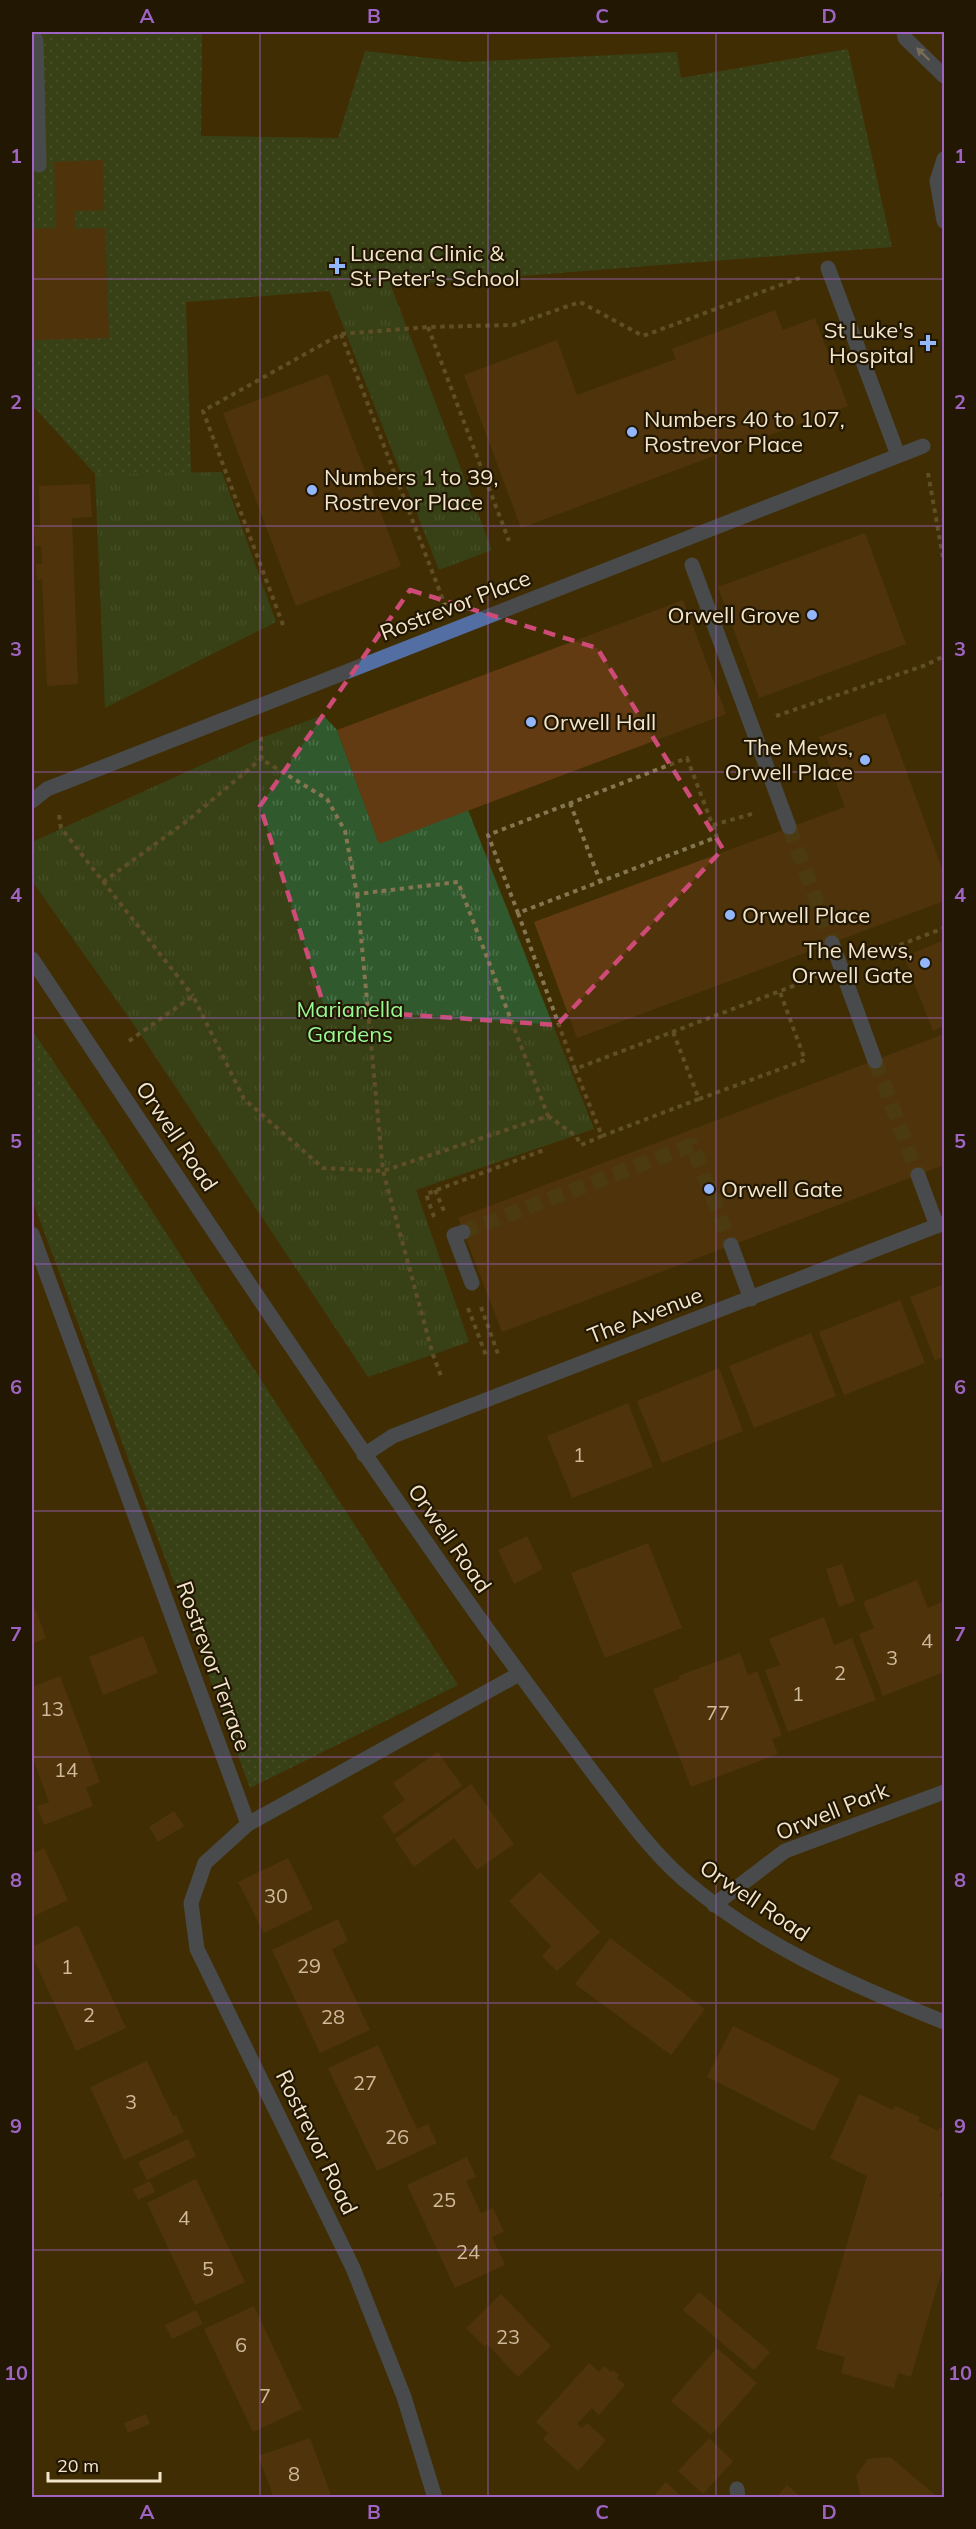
<svg xmlns="http://www.w3.org/2000/svg" width="976" height="2529" font-family="Mulish,sans-serif">
	<defs>
		<pattern id="grass-dots" width="8" height="8" patternUnits="userSpaceOnUse" patternTransform="scale(1.5)"><rect width="8" height="8" fill="#30592e"/><path d="M2 2h.1M6 6h.1" fill="none" stroke="#4e714b" stroke-width="1.8" stroke-linecap="round"/></pattern>
		<pattern id="park-tufts" width="24" height="20" patternUnits="userSpaceOnUse" patternTransform="scale(1.5)"><rect width="24" height="20" fill="#30592e"/><path d="M3 7l-1-3M5 7V3M7 7l1-3M15 17l-1-3M17 17v-4M19 17l1-3" fill="none" stroke="#4e714b"/></pattern>
	</defs>
	<rect width="100%" height="100%" fill="#402e03"/>
	<!-- grass -->
	<g fill="url(#grass-dots)">
		<path d="M32 32H202L201 136 338 138 365 51 464 62 677 52 681 78 848 49 892 247 186 302 191 473 95 474 32 405Z"/>
		<path d="M32 1030 99 1129 458 1685 250 1788 32 1199Z"/>
	</g>
	<!-- park -->
	<g fill="url(#park-tufts)">
		<path d="M391 286 492 550 439 570 329 290Z"/>
		<path d="M222 472 276 622 105 708 95 474Z"/>
		<path d="M323 715 337 730 379 843 468 810 594 1129 416 1190 469 1342 368 1377 139 1032 32 881V842L261 738Z"/>
	</g>
	<!-- building -->
	<g fill="#623b12">
		<path d="M103 160 104 210 75 211V229L105 228 109 338 32 340V229L56 228 54 162Z"/>
		<path d="M775 310 783 330 815 318 848 406 521 528 464 375 557 340 577 395 676 359 672 349Z"/>
		<path d="M328 374 401 566 296 606 223 413Z"/>
		<path d="M90 484 92 517 72 518 78 684 47 686 42 579 37 580 36 564H42L41 546H35L34 528 40 527 39 486Z"/>
		<path d="M865 533 906 644 759 698 718 587Z"/>
		<path d="M683 600 726 714 379 844 337 730Z"/>
		<path d="M885 713 944 874V901L577 1038 534 922 845 807 819 737Z"/>
		<path d="M944 940V1026L933 1031 904 957Z"/>
		<path d="M944 1034V1165L502 1332 458 1218Z"/>
		<path d="M944 1284V1357L935 1360 910 1297Z"/>
		<path d="M900 1300 925 1363 844 1395 819 1332Z"/>
		<path d="M811 1333 836 1396 754 1428 729 1366Z"/>
		<path d="M719 1368 743 1431 662 1463 637 1401Z"/>
		<path d="M628 1403 653 1467 572 1498 547 1436Z"/>
		<path d="M527 1536 543 1569 514 1584 498 1550Z"/>
		<path d="M648 1543 682 1628 605 1658 571 1573Z"/>
		<path d="M842 1564 855 1601 839 1607 826 1569Z"/>
		<path d="M917 1580 928 1608 944 1601V1672L883 1696 859 1634 874 1628 863 1602Z"/>
		<path d="M32 1600 46 1638 32 1644Z"/>
		<path d="M824 1617 834 1645 852 1638 876 1700 788 1732 765 1670 780 1665 769 1639Z"/>
		<path d="M143 1636 158 1673 103 1695 89 1657Z"/>
		<path d="M740 1653 748 1675 757 1671 782 1735 772 1739 778 1754 691 1787 653 1689 680 1679 678 1676Z"/>
		<path d="M60 1676 100 1782 86 1788 93 1806 44 1825 37 1806 49 1802 32 1756V1687Z"/>
		<path d="M438 1752 462 1786 394 1834 382 1816 405 1800 393 1783Z"/>
		<path d="M471 1784 514 1844 477 1870 454 1838 414 1867 395 1839Z"/>
		<path d="M174 1811 184 1826 158 1842 149 1827Z"/>
		<path d="M44 1848 68 1900 32 1917V1854Z"/>
		<path d="M288 1858 313 1909 264 1933 238 1882Z"/>
		<path d="M540 1872 600 1932 557 1971 542 1956 551 1946 509 1901Z"/>
		<path d="M338 1919 348 1941 332 1949 370 2030 320 2053 272 1950Z"/>
		<path d="M78 1925 126 2028 76 2051 32 1955V1947Z"/>
		<path d="M610 1938 705 2009 671 2055 575 1984Z"/>
		<path d="M733 2026 840 2079 814 2131 707 2077Z"/>
		<path d="M378 2045 417 2129 428 2124 437 2143 377 2171 328 2068Z"/>
		<path d="M147 2061 173 2116 176 2115 184 2132 124 2160 90 2087Z"/>
		<path d="M859 2094 893 2110 895 2106 920 2117 918 2121 938 2131 940 2127 944 2129V2189L939 2196 944 2198V2263L911 2377 898 2373 894 2388 841 2373 845 2357 816 2349 867 2176 830 2158Z"/>
		<path d="M188 2139 196 2156 147 2180 138 2162Z"/>
		<path d="M467 2157 476 2177 466 2181 481 2213 493 2208 504 2232 492 2237 505 2265 455 2288 407 2185Z"/>
		<path d="M196 2179 245 2282 195 2305 147 2203Z"/>
		<path d="M150 2181 155 2192 138 2200 133 2189Z"/>
		<path d="M699 2292 770 2352 754 2370 683 2310Z"/>
		<path d="M501 2294 551 2346 518 2377 487 2344 485 2347 466 2328Z"/>
		<path d="M254 2306 302 2409 253 2432 204 2329Z"/>
		<path d="M196 2310 203 2324 172 2339 165 2325Z"/>
		<path d="M717 2348 757 2383 711 2435 671 2401Z"/>
		<path d="M589 2363 599 2372 604 2366 611 2372 613 2370 619 2375 617 2378 625 2385 599 2415 592 2408 577 2424 582 2428 587 2423 606 2440 578 2471 543 2439 548 2433 536 2422Z"/>
		<path d="M146 2414 150 2424 128 2433 124 2423Z"/>
		<path d="M310 2438 332 2498H274L258 2456Z"/>
		<path d="M709 2438 733 2461 703 2494 678 2471Z"/>
		<path d="M890 2457 935 2495 933 2498 861 2497 856 2476 868 2459Z"/>
		<path d="M666 2482 683 2498H652Z"/>
		<path d="M787 2485 802 2498H776Z"/>
	</g>
	<g fill="none" stroke-linecap="round" stroke-linejoin="round">
		<!-- minor-tunnel -->
		<g stroke="#5b4921" stroke-width="15" stroke-dasharray="15 8" stroke-linecap="butt">
			<path d="M789 827 832 943"/>
			<path d="M875 1061 918 1175"/>
			<path d="M463 1232 692 1145 731 1245"/>
		</g>
		<!-- path -->
		<g stroke="#857550" stroke-width="4" stroke-dasharray="4.5 4.5" stroke-linecap="butt">
			<path d="M428 327 509 541"/>
			<path d="M341 334 445 605"/>
			<path d="M928 473 944 563"/>
			<path d="M283 625 203 411 341 334 428 327 513 325 580 302 643 336 802 277"/>
			<path d="M776 716 926 665 944 656"/>
			<path d="M687 758 717 837 518 913 488 835Z"/>
			<path d="M570 803 600 881"/>
			<path d="M59 815 61 828 193 996"/>
			<path d="M713 825 755 813"/>
			<path d="M103 882 187 821 261 759"/>
			<path d="M357 894 383 1171 433 1355 441 1376"/>
			<path d="M518 913 575 1069 817 977"/>
			<path d="M866 958 944 928"/>
			<path d="M129 1041 193 996 244 1099 323 1168 383 1171 548 1116 458 882 357 894 345 831 327 799 261 759V738L259 733"/>
			<path d="M699 1099 805 1060 780 992"/>
			<path d="M548 1116 576 1136 581 1145 602 1136 575 1069"/>
			<path d="M602 1136 699 1099 673 1032"/>
			<path d="M435 1190 444 1211"/>
			<path d="M434 1217 426 1194 544 1150"/>
			<path d="M481 1307 498 1354"/>
			<path d="M468 1308 487 1358"/>
		</g>
		<!-- minor -->
		<g stroke="#536ea2" stroke-width="15">
			<path d="M32 32 36 41 39 165"/>
			<path d="M904 32 905 38 944 76"/>
			<path d="M944 159 937 181 944 221"/>
			<path d="M828 268 898 455"/>
			<path d="M692 565 789 827"/>
			<path d="M32 801 47 789 923 446"/>
			<path d="M832 943 875 1061"/>
			<path d="M32 959C174 1172 315 1385 463 1595 505 1655 550 1715 594 1774 622 1810 648 1848 682 1878 760 1946 850 1984 944 2022"/>
			<path d="M918 1175 937 1226"/>
			<path d="M463 1232 454 1235 472 1283"/>
			<path d="M32 1234 248 1824 519 1674"/>
			<path d="M731 1245 751 1299"/>
			<path d="M364 1455 393 1436 944 1223"/>
			<path d="M248 1824 205 1863 191 1903 197 1949 353 2268 404 2397 435 2498"/>
			<path d="M714 1905 785 1851 944 1792"/>
			<path d="M737 2489 738 2498"/>
		</g>
	</g>
	<!-- one-way arrows -->
	<defs><path id="oneway-solid" d="M-6-.8H1V-3.2L6.5 0L1 3.2V.8H-6Z" transform="scale(1.5)"/></defs>
	<use fill="#bbbbbc" href="#oneway-solid" transform="translate(923 54) rotate(-136)"/>
	<!-- marked area -->
	<path d="M0 0H976V2529H0ZM410 590 597 648 723 849 557 1025 325 1009 260 806Z" fill="#402e03" fill-opacity=".55" fill-rule="evenodd"/>
	<path fill="none" stroke="#ce4b77" stroke-width="4.5" stroke-dasharray="12 8" stroke-linejoin="round" d="M410 590 597 648 723 849 557 1025 325 1009 260 806Z"/>
	<!-- grid -->
	<path fill="none" stroke="#9f64c2" stroke-width="1.5" stroke-opacity="0.55" d="M260 32V2498M488 32V2498M716 32V2498M32 279H944M32 526H944M32 772H944M32 1018H944M32 1264H944M32 1511H944M32 1757H944M32 2003H944M32 2250H944"/>
	<!-- markers -->
	<g fill="#93b7fd" stroke="#221703" stroke-width="2">
		<path d="M334 257h6v6h6v6h-6v6h-6v-6h-6v-6h6z"/>
		<path d="M925 334h6v6h6v6h-6v6h-6v-6h-6v-6h6z"/>
		<circle cx="632" cy="432" r="6"/>
		<circle cx="312" cy="490" r="6"/>
		<circle cx="812" cy="615" r="6"/>
		<circle cx="531" cy="722" r="6"/>
		<circle cx="865" cy="760" r="6"/>
		<circle cx="730" cy="915" r="6"/>
		<circle cx="925" cy="963" r="6"/>
		<circle cx="709" cy="1189" r="6"/>
	</g>
	<g text-anchor="middle" dominant-baseline="central" stroke-width="4.5" stroke-linejoin="round" paint-order="stroke">
		<!-- number labels -->
		<g font-size="20" fill="#cfba9c">
			<text x="579" y="1454">1</text>
			<text x="927" y="1640">4</text>
			<text x="892" y="1657">3</text>
			<text x="840" y="1672">2</text>
			<text x="798" y="1693">1</text>
			<text x="52" y="1708">13</text>
			<text x="718" y="1712">77</text>
			<text x="66" y="1769">14</text>
			<text x="276" y="1895">30</text>
			<text x="309" y="1965">29</text>
			<text x="67" y="1966">1</text>
			<text x="89" y="2014">2</text>
			<text x="333" y="2016">28</text>
			<text x="365" y="2082">27</text>
			<text x="131" y="2101">3</text>
			<text x="397" y="2136">26</text>
			<text x="444" y="2199">25</text>
			<text x="184" y="2217">4</text>
			<text x="468" y="2251">24</text>
			<text x="208" y="2268">5</text>
			<text x="508" y="2336">23</text>
			<text x="241" y="2344">6</text>
			<text x="265" y="2395">7</text>
			<text x="294" y="2473">8</text>
		</g>
		<!-- poi labels -->
		<g font-size="22" fill="#f3e5ca" stroke="#221703" text-anchor="start">
			<text x="350" y="253">Lucena Clinic &amp;<tspan x="350" dy="25">St Peter's School</tspan></text>
			<text x="914" y="330" text-anchor="end">St Luke's<tspan x="914" dy="25">Hospital</tspan></text>
			<text x="644" y="419">Numbers 40 to 107,<tspan x="644" dy="25">Rostrevor Place</tspan></text>
			<text x="324" y="477">Numbers 1 to 39,<tspan x="324" dy="25">Rostrevor Place</tspan></text>
			<text x="800" y="615" text-anchor="end">Orwell Grove</text>
			<text x="543" y="722">Orwell Hall</text>
			<text x="853" y="747" text-anchor="end">The Mews,<tspan x="853" dy="25">Orwell Place</tspan></text>
			<text x="742" y="915">Orwell Place</text>
			<text x="913" y="950" text-anchor="end">The Mews,<tspan x="913" dy="25">Orwell Gate</tspan></text>
			<text x="721" y="1189">Orwell Gate</text>
		</g>
		<!-- street labels -->
		<g font-size="22" fill="#f3e5ca" stroke="#221703">
			<text transform="translate(455 605) rotate(-21)">Rostrevor Place</text>
			<text transform="translate(177 1136) rotate(56)">Orwell Road</text>
			<text transform="translate(645 1315) rotate(-21)">The Avenue</text>
			<text transform="translate(450 1538) rotate(55)">Orwell Road</text>
			<text transform="translate(214 1666) rotate(70)">Rostrevor Terrace</text>
			<text transform="translate(832 1811) rotate(-22)">Orwell Park</text>
			<text transform="translate(755 1900) rotate(34)">Orwell Road</text>
			<text transform="translate(317 2142) rotate(64)">Rostrevor Road</text>
		</g>
		<!-- park labels -->
		<g font-size="22" fill="#97fa93" stroke="#221703">
			<text x="350" y="1009">Marianella<tspan x="350" dy="25">Gardens</tspan></text>
		</g>
	</g>
	<!-- border -->
	<rect width="976" height="2529" fill="none" stroke="#221703" stroke-width="66"/>
	<!-- scale -->
	<path d="M48 2472v9h112v-9" fill="none" stroke="#f3e5ca" stroke-width="3"/>
	<text x="57" y="2472" font-size="18" fill="#f3e5ca" stroke="#221703" stroke-width="4.5" paint-order="stroke">20 m</text>
	<rect x="33" y="33" width="910" height="2463" fill="none" stroke="#9f64c2" stroke-width="2"/>
	<g font-size="20" text-anchor="middle" font-weight="bold" fill="#9f64c2">
		<text x="147" y="23">A</text>
		<text x="374" y="23">B</text>
		<text x="602" y="23">C</text>
		<text x="829" y="23">D</text>
		<text x="16" y="163">1</text>
		<text x="960" y="163">1</text>
		<text x="16" y="409">2</text>
		<text x="960" y="409">2</text>
		<text x="16" y="656">3</text>
		<text x="960" y="656">3</text>
		<text x="16" y="902">4</text>
		<text x="960" y="902">4</text>
		<text x="16" y="1148">5</text>
		<text x="960" y="1148">5</text>
		<text x="16" y="1394">6</text>
		<text x="960" y="1394">6</text>
		<text x="16" y="1641">7</text>
		<text x="960" y="1641">7</text>
		<text x="16" y="1887">8</text>
		<text x="960" y="1887">8</text>
		<text x="16" y="2133">9</text>
		<text x="960" y="2133">9</text>
		<text x="16" y="2380">10</text>
		<text x="960" y="2380">10</text>
		<text x="147" y="2519">A</text>
		<text x="374" y="2519">B</text>
		<text x="602" y="2519">C</text>
		<text x="829" y="2519">D</text>
	</g>
</svg>
